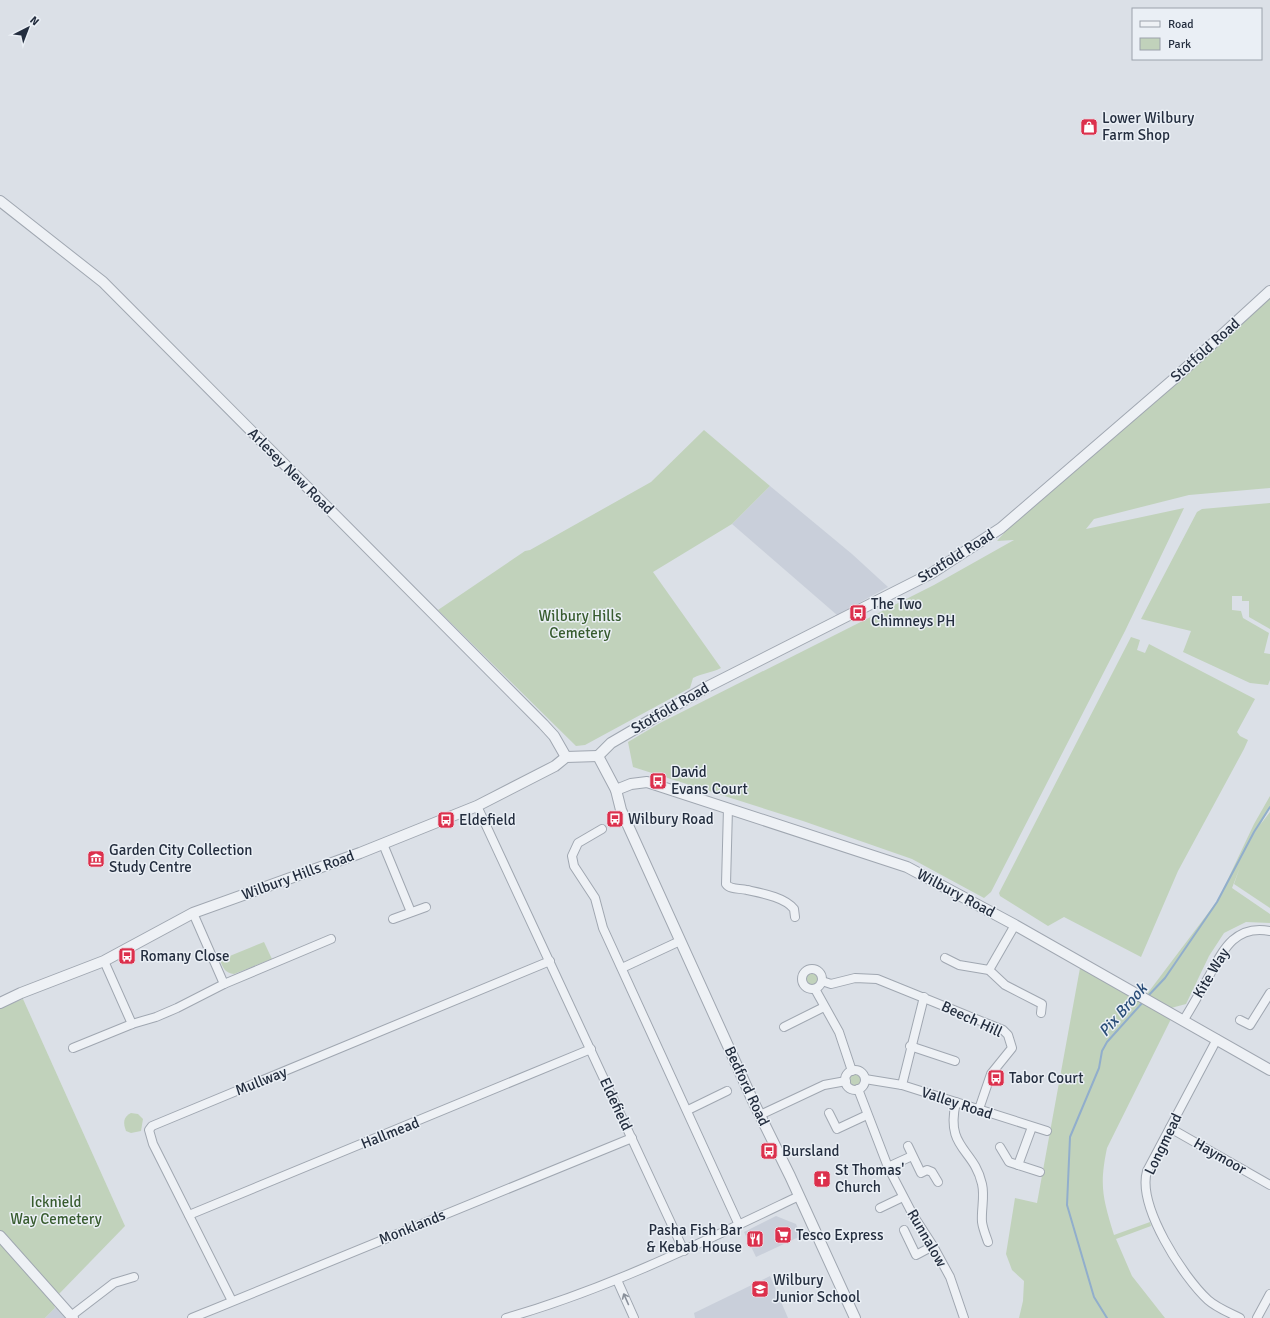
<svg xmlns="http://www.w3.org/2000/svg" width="1270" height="1318" font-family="Signika,sans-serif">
	<rect width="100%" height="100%" fill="#dbe0e7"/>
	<!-- built -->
	<g fill="#c9cfda">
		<path d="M770 486 852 554 888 587 837 615 732 524Z"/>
		<path d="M776 1216 796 1224 801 1236 756 1257 744 1232Z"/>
		<path d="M770 1276 788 1318H695L694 1313Z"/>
		<path d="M57 1306 66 1318H45Z"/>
	</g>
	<!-- green -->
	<g fill="#c1d2bb">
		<path d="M1270 297V488L1189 495 1094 519 1086 529 1184 508 1125 631 991 892 984 898 912 859 803 821 633 767 628 742 660 723 934 585 1014 540 997 541 1010 526Z"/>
		<path d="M704 430 770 486 732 524 653 572 721 668C711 673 703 673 693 678L690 688 585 745 576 746 438 610 525 551 530 550 651 482Z"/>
		<path d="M1270 503V629L1249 617V601H1242V596H1232V610L1241 611 1243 618 1269 633 1264 653 1270 654V680L1268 685 1250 683 1183 652 1191 631 1141 619 1197 512 1202 509Z"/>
		<path d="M1131 637 1140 640 1137 650 1145 653 1149 644 1255 699 1237 732 1240 736 1248 740 1244 749 1178 871 1141 957 1064 917 1048 926 1000 896 999 893Z"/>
		<path d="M1270 796V808L1260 825 1270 812V908L1234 884 1240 867 1232 888 1270 914V923L1246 922 1224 933 1209 956 1186 1004 1171 1008 1147 994 1218 900 1254 824Z"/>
		<path d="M264 942 272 959 234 974C225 973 223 968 220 960Z"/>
		<path d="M1080 968 1171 1019 1107 1148C1099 1186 1103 1199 1114 1235L1150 1222 1151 1226 1116 1239 1132 1276 1165 1318H1019L1023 1301 1024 1281 1012 1270 1006 1254 1015 1198 1037 1203Z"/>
		<circle cx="813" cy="979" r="8"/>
		<path d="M23 999 125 1226 58 1295 0 1231V1008Z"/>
		<circle cx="855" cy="1080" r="6"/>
		<path d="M131 1113 138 1114 143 1119 141 1131 131 1133 126 1131C123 1123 123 1117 131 1113Z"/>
		<path d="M0 1238 53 1299 55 1308 45 1318H0Z"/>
	</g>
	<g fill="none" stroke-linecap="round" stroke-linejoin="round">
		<!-- stream -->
		<g stroke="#91aecc" stroke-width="2">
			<path d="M1147 997 1165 978 1217 902 1254 832 1270 807"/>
			<path d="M1107 1318 1094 1297 1067 1205 1070 1137 1099 1068 1102 1051 1107 1042 1143 1002"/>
		</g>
		<defs>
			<g id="minor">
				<path d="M477 806 684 1251"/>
				<path d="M728 808 726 884C730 890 740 888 747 890 761 893 785 897 794 909L795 917"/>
				<path d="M602 829 578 843 572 856 574 866 595 898 603 928 739 1225"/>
				<path d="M383 844 411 912"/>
				<path d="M193 913 224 984"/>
				<path d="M393 919 426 907"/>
				<path d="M945 958 959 965 989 970 1005 985 1042 1004 1041 1013"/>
				<path d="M104 961 132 1024"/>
				<path d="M622 968 680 941"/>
				<circle cx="812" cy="979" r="10"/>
				<path d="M989 970 1015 925"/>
				<path d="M822 981 831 984 855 978 877 979 1003 1030 1008 1035 1012 1048 991 1074 979 1109"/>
				<path d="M815 989 839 1032 852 1071"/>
				<path d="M1240 1020 1250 1025 1270 993"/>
				<path d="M1183 1021C1192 1007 1200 992 1208 978 1222 952 1234 924 1270 931"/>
				<path d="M784 1027 824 1007"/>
				<path d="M1217 1039 1147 1171C1137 1206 1183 1277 1208 1300 1217 1308 1230 1313 1240 1318"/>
				<path d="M910 1046 955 1061"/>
				<path d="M73 1048 132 1024 156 1017 177 1008 224 984 331 939"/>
				<circle cx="855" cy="1080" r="10"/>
				<path d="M865 1079 902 1085 1047 1131"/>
				<path d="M902 1085 924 997"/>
				<path d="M858 1089 888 1167 913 1215 933 1246 950 1277 964 1318"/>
				<path d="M956 1102C945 1149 974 1148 982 1184 985 1197 981 1209 982 1222 983 1229 986 1236 988 1242"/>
				<path d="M688 1110 727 1091"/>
				<path d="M829 1113 837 1129 867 1115"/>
				<path d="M760 1115 824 1085 846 1081"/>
				<path d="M1170 1128 1270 1185"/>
				<path d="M908 1146 921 1173 927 1170 932 1172 938 1182"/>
				<path d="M1000 1147 1009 1162 1040 1172"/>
				<path d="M1018 1165 1032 1127"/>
				<path d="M888 1167 912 1156"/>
				<path d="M880 1208 903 1197"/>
				<path d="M189 1215 591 1049"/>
				<path d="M904 1230 916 1255 933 1246"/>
				<path d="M617 1280 634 1318"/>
				<path d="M232 1301 153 1144 149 1130 152 1126 550 961"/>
				<path d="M71 1316 114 1283 134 1277"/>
				<path d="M192 1318 632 1138"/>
				<path d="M506 1318C608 1289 703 1242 799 1196"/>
				<path d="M1257 1318 1270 1294"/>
			</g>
			<g id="tertiary">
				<path d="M0 201 103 282 543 724 554 736 566 757"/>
				<path d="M598 756 611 743 707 687 932 573 1001 528 1175 378 1270 291"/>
				<path d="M598 756 616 790 621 810 753 1101 790 1176 855 1318"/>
				<path d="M616 790 631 784 647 782 907 867 1015 925 1270 1070"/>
				<path d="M0 1003 21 993 104 961 193 913 360 853 477 806 555 766 566 757 598 756"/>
				<path d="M0 1236 73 1318"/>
			</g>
		</defs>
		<!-- minor casing -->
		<use href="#minor" stroke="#a0a7b1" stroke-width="10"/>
		<!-- tertiary casing -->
		<use href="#tertiary" stroke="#a0a7b1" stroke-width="12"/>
		<!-- minor -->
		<use href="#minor" stroke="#eef1f5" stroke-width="8"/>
		<!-- tertiary -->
		<use href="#tertiary" stroke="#eef1f5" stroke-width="10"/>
	</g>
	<!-- one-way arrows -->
	<defs><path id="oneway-shaft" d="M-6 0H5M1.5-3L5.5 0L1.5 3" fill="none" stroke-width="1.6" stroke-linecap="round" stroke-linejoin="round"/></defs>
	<use stroke="#89909a" href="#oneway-shaft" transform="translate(626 1299) rotate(-114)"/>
	<!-- icons -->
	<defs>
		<symbol id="shop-square" viewBox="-11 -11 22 22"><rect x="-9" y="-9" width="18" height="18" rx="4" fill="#dc304c" stroke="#eaeff5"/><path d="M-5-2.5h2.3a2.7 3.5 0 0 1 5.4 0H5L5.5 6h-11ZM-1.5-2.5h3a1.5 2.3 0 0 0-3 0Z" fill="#fff"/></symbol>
		<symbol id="bus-square" viewBox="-11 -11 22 22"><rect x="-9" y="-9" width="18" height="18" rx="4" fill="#dc304c" stroke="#eaeff5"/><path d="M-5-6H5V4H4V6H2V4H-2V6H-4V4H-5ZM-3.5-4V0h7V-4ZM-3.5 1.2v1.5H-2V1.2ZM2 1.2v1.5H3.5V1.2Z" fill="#fff"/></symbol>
		<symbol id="museum-square" viewBox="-11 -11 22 22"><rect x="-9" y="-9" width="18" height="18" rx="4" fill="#dc304c" stroke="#eaeff5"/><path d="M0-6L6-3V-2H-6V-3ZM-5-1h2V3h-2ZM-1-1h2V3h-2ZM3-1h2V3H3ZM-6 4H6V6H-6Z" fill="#fff"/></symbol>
		<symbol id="church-square" viewBox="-11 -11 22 22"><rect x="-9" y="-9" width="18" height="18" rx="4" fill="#dc304c" stroke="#eaeff5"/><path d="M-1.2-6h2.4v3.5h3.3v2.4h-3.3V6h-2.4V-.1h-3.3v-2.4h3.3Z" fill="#fff"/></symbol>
		<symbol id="supermarket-square" viewBox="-11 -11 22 22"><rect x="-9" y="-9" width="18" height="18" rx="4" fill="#dc304c" stroke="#eaeff5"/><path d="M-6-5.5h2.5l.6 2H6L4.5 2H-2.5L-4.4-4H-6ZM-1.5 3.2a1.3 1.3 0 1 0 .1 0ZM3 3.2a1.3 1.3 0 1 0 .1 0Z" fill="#fff"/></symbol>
		<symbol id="restaurant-square" viewBox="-11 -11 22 22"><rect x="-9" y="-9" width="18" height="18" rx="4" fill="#dc304c" stroke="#eaeff5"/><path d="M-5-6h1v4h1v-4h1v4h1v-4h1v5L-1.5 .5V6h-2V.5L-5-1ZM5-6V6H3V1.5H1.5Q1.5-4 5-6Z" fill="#fff"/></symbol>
		<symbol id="school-square" viewBox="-11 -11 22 22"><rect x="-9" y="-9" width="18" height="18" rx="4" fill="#dc304c" stroke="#eaeff5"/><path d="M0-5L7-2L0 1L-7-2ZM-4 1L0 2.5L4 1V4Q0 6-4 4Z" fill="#fff"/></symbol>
	</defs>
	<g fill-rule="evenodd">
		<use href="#shop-square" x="1079" y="117" width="20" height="20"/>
		<use href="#bus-square" x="848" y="603" width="20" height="20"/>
		<use href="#bus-square" x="648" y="771" width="20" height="20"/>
		<use href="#bus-square" x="605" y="809" width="20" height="20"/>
		<use href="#bus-square" x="436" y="810" width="20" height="20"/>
		<use href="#museum-square" x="86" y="849" width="20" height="20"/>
		<use href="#bus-square" x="117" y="946" width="20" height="20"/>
		<use href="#bus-square" x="986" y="1068" width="20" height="20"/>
		<use href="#bus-square" x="759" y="1141" width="20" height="20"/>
		<use href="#church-square" x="812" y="1169" width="20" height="20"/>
		<use href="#supermarket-square" x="773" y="1225" width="20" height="20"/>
		<use href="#restaurant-square" x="745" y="1229" width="20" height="20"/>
		<use href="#school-square" x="750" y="1279" width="20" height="20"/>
	</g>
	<g text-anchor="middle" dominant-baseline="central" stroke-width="3" stroke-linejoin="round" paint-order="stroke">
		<!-- poi labels -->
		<g font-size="15" fill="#242e3f" stroke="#eaeff5" text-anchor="start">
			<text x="1102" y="118">Lower Wilbury<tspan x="1102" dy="17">Farm Shop</tspan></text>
			<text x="871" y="604">The Two<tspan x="871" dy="17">Chimneys PH</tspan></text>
			<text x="671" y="772">David<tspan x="671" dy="17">Evans Court</tspan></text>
			<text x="628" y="819">Wilbury Road</text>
			<text x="459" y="820">Eldefield</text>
			<text x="109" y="850">Garden City Collection<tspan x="109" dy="17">Study Centre</tspan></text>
			<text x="140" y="956">Romany Close</text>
			<text x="1009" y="1078">Tabor Court</text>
			<text x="782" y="1151">Bursland</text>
			<text x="835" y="1170">St Thomas'<tspan x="835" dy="17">Church</tspan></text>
			<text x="742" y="1230" text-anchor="end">Pasha Fish Bar<tspan x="742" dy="17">&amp; Kebab House</tspan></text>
			<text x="796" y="1235">Tesco Express</text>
			<text x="773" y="1280">Wilbury<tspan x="773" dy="17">Junior School</tspan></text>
		</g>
		<!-- street labels -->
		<g font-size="15" fill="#242e3f" stroke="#eaeff5">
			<text transform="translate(1205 350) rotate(-42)">Stotfold Road</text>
			<text transform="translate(291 471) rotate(45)">Arlesey New Road</text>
			<text transform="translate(956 556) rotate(-32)">Stotfold Road</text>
			<text transform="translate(670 708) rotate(-30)">Stotfold Road</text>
			<text transform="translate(298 875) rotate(-20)">Wilbury Hills Road</text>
			<text transform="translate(956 893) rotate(28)">Wilbury Road</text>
			<text transform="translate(1211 973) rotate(-59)">Kite Way</text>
			<text transform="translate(972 1019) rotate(25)">Beech Hill</text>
			<text transform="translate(261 1081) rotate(-22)">Mullway</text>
			<text transform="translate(747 1086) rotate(65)">Bedford Road</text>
			<text transform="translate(957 1103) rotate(18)">Valley Road</text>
			<text transform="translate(616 1104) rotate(65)">Eldefield</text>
			<text transform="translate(390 1133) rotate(-22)">Hallmead</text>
			<text transform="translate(1163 1144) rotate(-64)">Longmead</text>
			<text transform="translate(1220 1156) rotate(30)">Haymoor</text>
			<text transform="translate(412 1227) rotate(-22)">Monklands</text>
			<text transform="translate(927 1238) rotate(60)">Runnalow</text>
		</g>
		<!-- park labels -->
		<g font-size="15" fill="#385c2f" stroke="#eaeff5">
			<text x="580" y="616">Wilbury Hills<tspan x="580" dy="17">Cemetery</tspan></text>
			<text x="56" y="1202">Icknield<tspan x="56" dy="17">Way Cemetery</tspan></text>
		</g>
		<!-- water labels -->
		<g font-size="16" font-style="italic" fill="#2a4d77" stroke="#eaeff5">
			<text transform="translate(1123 1010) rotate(-49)">Pix Brook</text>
		</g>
	</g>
	<!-- legend -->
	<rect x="1132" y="8" width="130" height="52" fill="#eaeff5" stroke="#9ba2ac"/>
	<rect x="1140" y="21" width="20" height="6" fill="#eef1f5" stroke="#9ba2ac"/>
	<text x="1168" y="28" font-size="12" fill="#242e3f">Road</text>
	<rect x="1140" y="38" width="20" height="12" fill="#c1d2bb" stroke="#9ba2ac"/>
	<text x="1168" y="48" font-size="12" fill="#242e3f">Park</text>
	<!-- north arrow -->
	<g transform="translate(28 28) rotate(42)" stroke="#eaeff5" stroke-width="3" paint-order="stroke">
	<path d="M0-3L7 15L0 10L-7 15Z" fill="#242e3f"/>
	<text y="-6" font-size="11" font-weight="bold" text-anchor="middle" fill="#242e3f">N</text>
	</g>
</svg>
